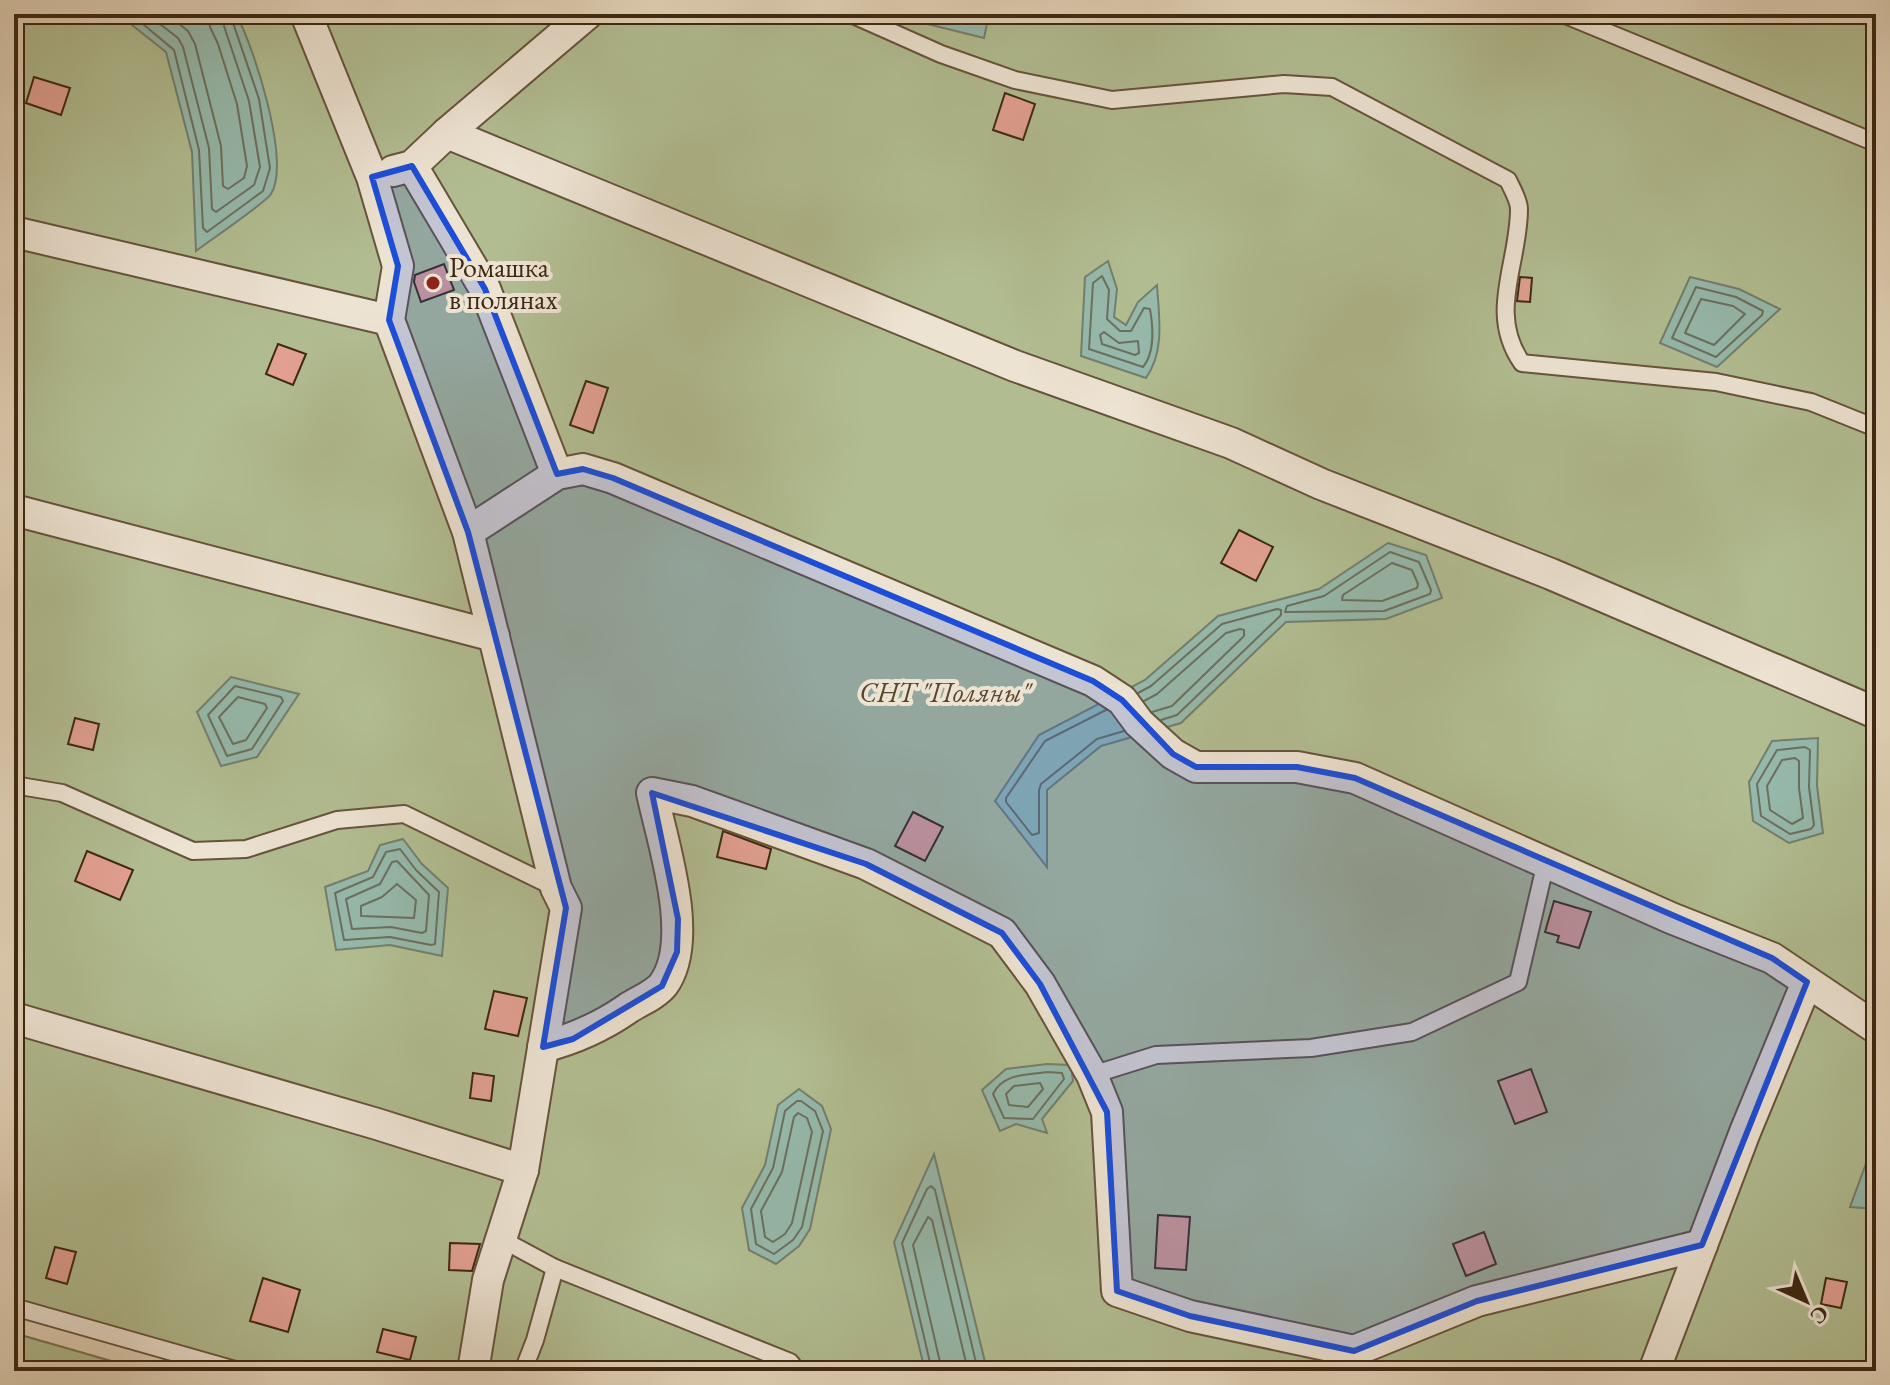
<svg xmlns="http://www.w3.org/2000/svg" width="1890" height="1385" font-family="'EB Garamond',serif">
	<rect width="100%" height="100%" fill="#e3d4b9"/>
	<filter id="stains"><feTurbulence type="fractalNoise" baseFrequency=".0025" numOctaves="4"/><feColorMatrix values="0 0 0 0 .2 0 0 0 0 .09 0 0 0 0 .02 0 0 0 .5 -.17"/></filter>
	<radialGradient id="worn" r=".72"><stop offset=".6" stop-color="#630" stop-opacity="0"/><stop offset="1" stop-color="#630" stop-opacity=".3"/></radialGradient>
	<!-- green -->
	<g fill="#b1bd91" stroke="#787252" stroke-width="2">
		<path d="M14 14H1876V1371H239L14 1307Z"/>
		<path d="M14 1333 146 1371H14Z"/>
	</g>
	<!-- water -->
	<g fill="#96b9ab" stroke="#737f6e" stroke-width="2">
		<path d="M118 14H236C254 47 291 162 271 194 264 204 209 241 196 251L192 152 166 52Z"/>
		<path d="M887 14H989L984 38Z"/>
		<path d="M1108 261 1117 289 1114 317 1126 325 1138 302 1157 285C1159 317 1165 351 1146 378L1081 356 1085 277Z"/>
		<path d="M1690 277 1739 289 1780 309 1717 367 1660 343Z"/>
		<path d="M1388 543 1426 555 1442 598 1386 619 1286 622 1181 723 1101 746 1047 790V867L995 801 1039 735 1145 680 1218 616 1319 589Z"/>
		<path d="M231 677 299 694 257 757 221 766 197 712Z"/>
		<path d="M1818 738 1817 786 1823 833 1789 843 1753 821 1749 782 1772 741Z"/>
		<path d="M403 839 422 864 448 888 442 956 390 945 336 950 325 887 368 871 380 845Z"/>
		<path d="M1047 1064 1071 1065 1073 1081 1042 1119 1047 1133 1016 1124 1000 1131 982 1090 1006 1069Z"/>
		<path d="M799 1089 822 1106 831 1129 810 1229 799 1246 776 1264 749 1250 742 1208 765 1165 778 1105Z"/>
		<path d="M1876 1148V1209L1850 1207 1868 1158Z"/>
		<path d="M934 1154 986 1366V1371H925L894 1242Z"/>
	</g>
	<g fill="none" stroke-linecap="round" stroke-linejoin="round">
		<!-- shore -->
		<g stroke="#6a705f" stroke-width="2">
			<path d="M131 14 174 50 199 150 203 228 207 232 263 191 270 168 259 99 230 14"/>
			<path d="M147 14 178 38 183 47 209 148 212 209 216 212 254 185 260 167 249 101 220 14"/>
			<path d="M167 14 188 31 195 44 221 146 223 186 228 189 244 178 247 166 237 104 218 44 210 27 208 14"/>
			<path d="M1102 276 1109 290 1107 319 1120 331H1131L1144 308 1150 309C1153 326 1155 353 1143 367L1089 349 1093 283Z"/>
			<path d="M1696 287 1736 297 1763 311 1762 315 1716 357 1672 338Z"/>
			<path d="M1701 299 1733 306 1745 314 1714 345 1685 333Z"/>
			<path d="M1104 332 1119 343 1138 341 1139 353 1135 355 1102 344 1100 335Z"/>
			<path d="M1390 552 1419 562 1431 590 1430 594 1384 611 1285 612 1287 606 1324 596Z"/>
			<path d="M1392 563 1412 570 1418 584 1417 588 1382 601 1342 600 1343 595Z"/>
			<path d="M235 686 281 697 283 701 252 749 227 756 208 715Z"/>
			<path d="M1138 693 1151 686 1222 624 1277 609 1281 610V615L1177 715 1161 720"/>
			<path d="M238 697 265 704 267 708 246 740 233 744 219 717Z"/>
			<path d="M1144 701 1157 694 1226 633 1240 629 1244 630V636L1172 706 1152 712"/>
			<path d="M1106 710 1045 741 1006 798V802L1032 835 1039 833V790L1041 784 1097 739 1124 731"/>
			<path d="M1805 747 1810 750 1809 787 1814 825 1811 829 1790 834 1761 816 1757 784 1777 750Z"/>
			<path d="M1795 758 1799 761V788L1803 818 1792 824 1770 810 1767 786 1782 760Z"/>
			<path d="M400 849 416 870 439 892 435 944 431 945 390 937 344 940 335 893 373 877 386 852Z"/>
			<path d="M397 861 429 895 426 931 422 933 391 927 352 929 346 899 380 884 392 862Z"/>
			<path d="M397 884 416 900 414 918 361 916V906L382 897Z"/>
			<path d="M1048 1072 1062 1073 1064 1079 1033 1119 1004 1118 993 1094C1003 1073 1027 1075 1048 1072Z"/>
			<path d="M1040 1083 1043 1089 1028 1107 1009 1105 1006 1094 1014 1086Z"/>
			<path d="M797 1101H801L815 1111 823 1131 802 1227 793 1240 774 1254 756 1244 751 1209 773 1168 785 1111Z"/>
			<path d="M798 1113 807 1118 812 1132 792 1223 785 1234 773 1242 765 1237 761 1211 782 1172 794 1117Z"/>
			<path d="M932 1371 902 1243 927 1189 931 1186 935 1190 978 1371"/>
			<path d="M942 1371 913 1245 928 1217 932 1220 968 1371"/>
		</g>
	</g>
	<!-- building -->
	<g fill="#e2a192" stroke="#3e2813" stroke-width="2">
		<path d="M34 77 70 88 61 115 26 103Z"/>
		<path d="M1005 93 1035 104 1023 140 993 130Z"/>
		<path d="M444 264 454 290 421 302 414 282 415 275Z"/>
		<path d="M1520 277 1532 278 1530 302 1517 301Z"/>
		<path d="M278 344 306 354 293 385 266 374Z"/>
		<path d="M586 381 608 388 593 433 570 425Z"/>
		<path d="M1239 530 1273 547 1256 581 1221 563Z"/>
		<path d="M75 718 99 724 93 750 68 744Z"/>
		<path d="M913 812 943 827 925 861 895 846Z"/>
		<path d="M723 831 771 849 766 869 717 857Z"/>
		<path d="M87 851 133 870 120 900 75 881Z"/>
		<path d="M1554 901 1591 912 1579 948 1557 942 1559 936 1545 932Z"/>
		<path d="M494 991 527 998 518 1036 485 1029Z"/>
		<path d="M1531 1069 1547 1112 1515 1124 1498 1081Z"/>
		<path d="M473 1073 494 1076 491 1101 470 1098Z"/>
		<path d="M1158 1215 1190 1217 1186 1270 1155 1268Z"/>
		<path d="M1484 1232 1496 1264 1466 1276 1453 1244Z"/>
		<path d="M450 1243 480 1244 472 1271 449 1270Z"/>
		<path d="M55 1247 76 1252 67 1284 46 1278Z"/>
		<path d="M263 1278 300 1290 288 1332 250 1321Z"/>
		<path d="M1826 1278 1847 1282 1841 1308 1821 1304Z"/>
		<path d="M383 1329 416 1337 410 1360 377 1352Z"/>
	</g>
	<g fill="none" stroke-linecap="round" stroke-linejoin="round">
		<defs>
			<g id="lane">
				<path d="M851 14 941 54 1015 80 1112 100 1284 84 1332 87 1508 180C1512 189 1519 200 1519 209 1519 264 1487 313 1522 363L1716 382 1811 402 1876 428"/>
				<path d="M1563 14 1876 143"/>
				<path d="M14 785 62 793 193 851 246 849 337 820 404 814 556 888"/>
				<path d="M1092 1075 1156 1055 1311 1048 1412 1032 1518 982 1546 862"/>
				<path d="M501 1239 555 1268 790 1362 797 1371"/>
				<path d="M14 1307 239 1371"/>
				<path d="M523 1371 535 1340 555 1268"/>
			</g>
			<g id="street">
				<path d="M306 14 372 177 398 266 389 320 468 532 556 888 566 908 523 1170 488 1280 473 1371"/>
				<path d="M447 133 1015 366 1231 443 1321 484 1551 574 1876 713"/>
				<path d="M412 166 485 289 557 474"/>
				<path d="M393 171 412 166 447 133 587 14"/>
				<path d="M14 232 389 320"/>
				<path d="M14 510 494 636"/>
				<path d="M468 532 557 474 583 469 613 478 1093 681 1122 700 1139 723 1173 754 1196 767H1297L1355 778 1671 918 1772 958 1876 1028"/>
				<path d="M14 1018 377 1124 523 1170"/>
				<path d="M543 1047C574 1039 601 1027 627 1009 637 1002 655 995 663 985 696 941 663 844 652 793L692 801 866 864 1002 933 1040 984 1092 1075 1107 1112 1117 1291 1190 1316 1354 1351 1477 1301 1702 1245"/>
				<path d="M1654 1371 1745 1132 1807 982"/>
			</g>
		</defs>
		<!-- lane casing -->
		<use href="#lane" stroke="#67533c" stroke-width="20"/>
		<!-- street casing -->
		<use href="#street" stroke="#67533c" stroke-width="34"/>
		<!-- lane -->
		<use href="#lane" stroke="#ede3d2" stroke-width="16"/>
		<!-- street -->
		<use href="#street" stroke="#ede3d2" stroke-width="30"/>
	</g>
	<!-- marked area -->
	<path fill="#1d4ed8" fill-opacity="0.2" stroke="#1d4ed8" stroke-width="6" stroke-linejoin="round" d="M412 166 485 289 557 474 583 469 613 478 1093 681 1122 700 1173 754 1196 767H1297L1355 778 1772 958 1807 982 1702 1245 1477 1301 1354 1351 1190 1316 1117 1291 1107 1112 1040 984 1002 933 866 864 652 793 678 919 677 952 662 986 573 1039 543 1047 566 908 468 532 389 320 398 266 372 177Z"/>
	<!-- markers -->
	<circle fill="#8f2418" stroke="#ede3d2" stroke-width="3" cx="433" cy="283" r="8"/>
	<g text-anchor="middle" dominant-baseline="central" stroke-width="8" stroke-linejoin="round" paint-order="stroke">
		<!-- poi labels -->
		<g font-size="28" fill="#3e2813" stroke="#ede3d2" text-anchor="start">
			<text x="449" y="267">Ромашка<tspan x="449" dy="32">в полянах</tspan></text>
		</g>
		<!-- park labels -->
		<g font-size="28" font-style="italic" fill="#55462c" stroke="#ede3d2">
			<text x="945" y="692">СНТ "Поляны"</text>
		</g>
	</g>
	<!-- margin -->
	<rect width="1890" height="1385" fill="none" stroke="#e3d4b9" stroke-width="48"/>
	<rect x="16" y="16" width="1858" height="1353" fill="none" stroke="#3e2813" stroke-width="4"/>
	<rect x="24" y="24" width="1842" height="1337" fill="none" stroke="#3e2813" stroke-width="2"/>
	<!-- north arrow -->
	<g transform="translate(1806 1301) rotate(136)" stroke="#ede3d2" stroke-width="6" paint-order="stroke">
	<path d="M0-6L14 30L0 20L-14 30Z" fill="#3e2813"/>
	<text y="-12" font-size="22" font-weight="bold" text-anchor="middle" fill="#3e2813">С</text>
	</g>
	<rect width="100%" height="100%" filter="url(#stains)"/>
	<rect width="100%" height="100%" fill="url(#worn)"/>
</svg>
